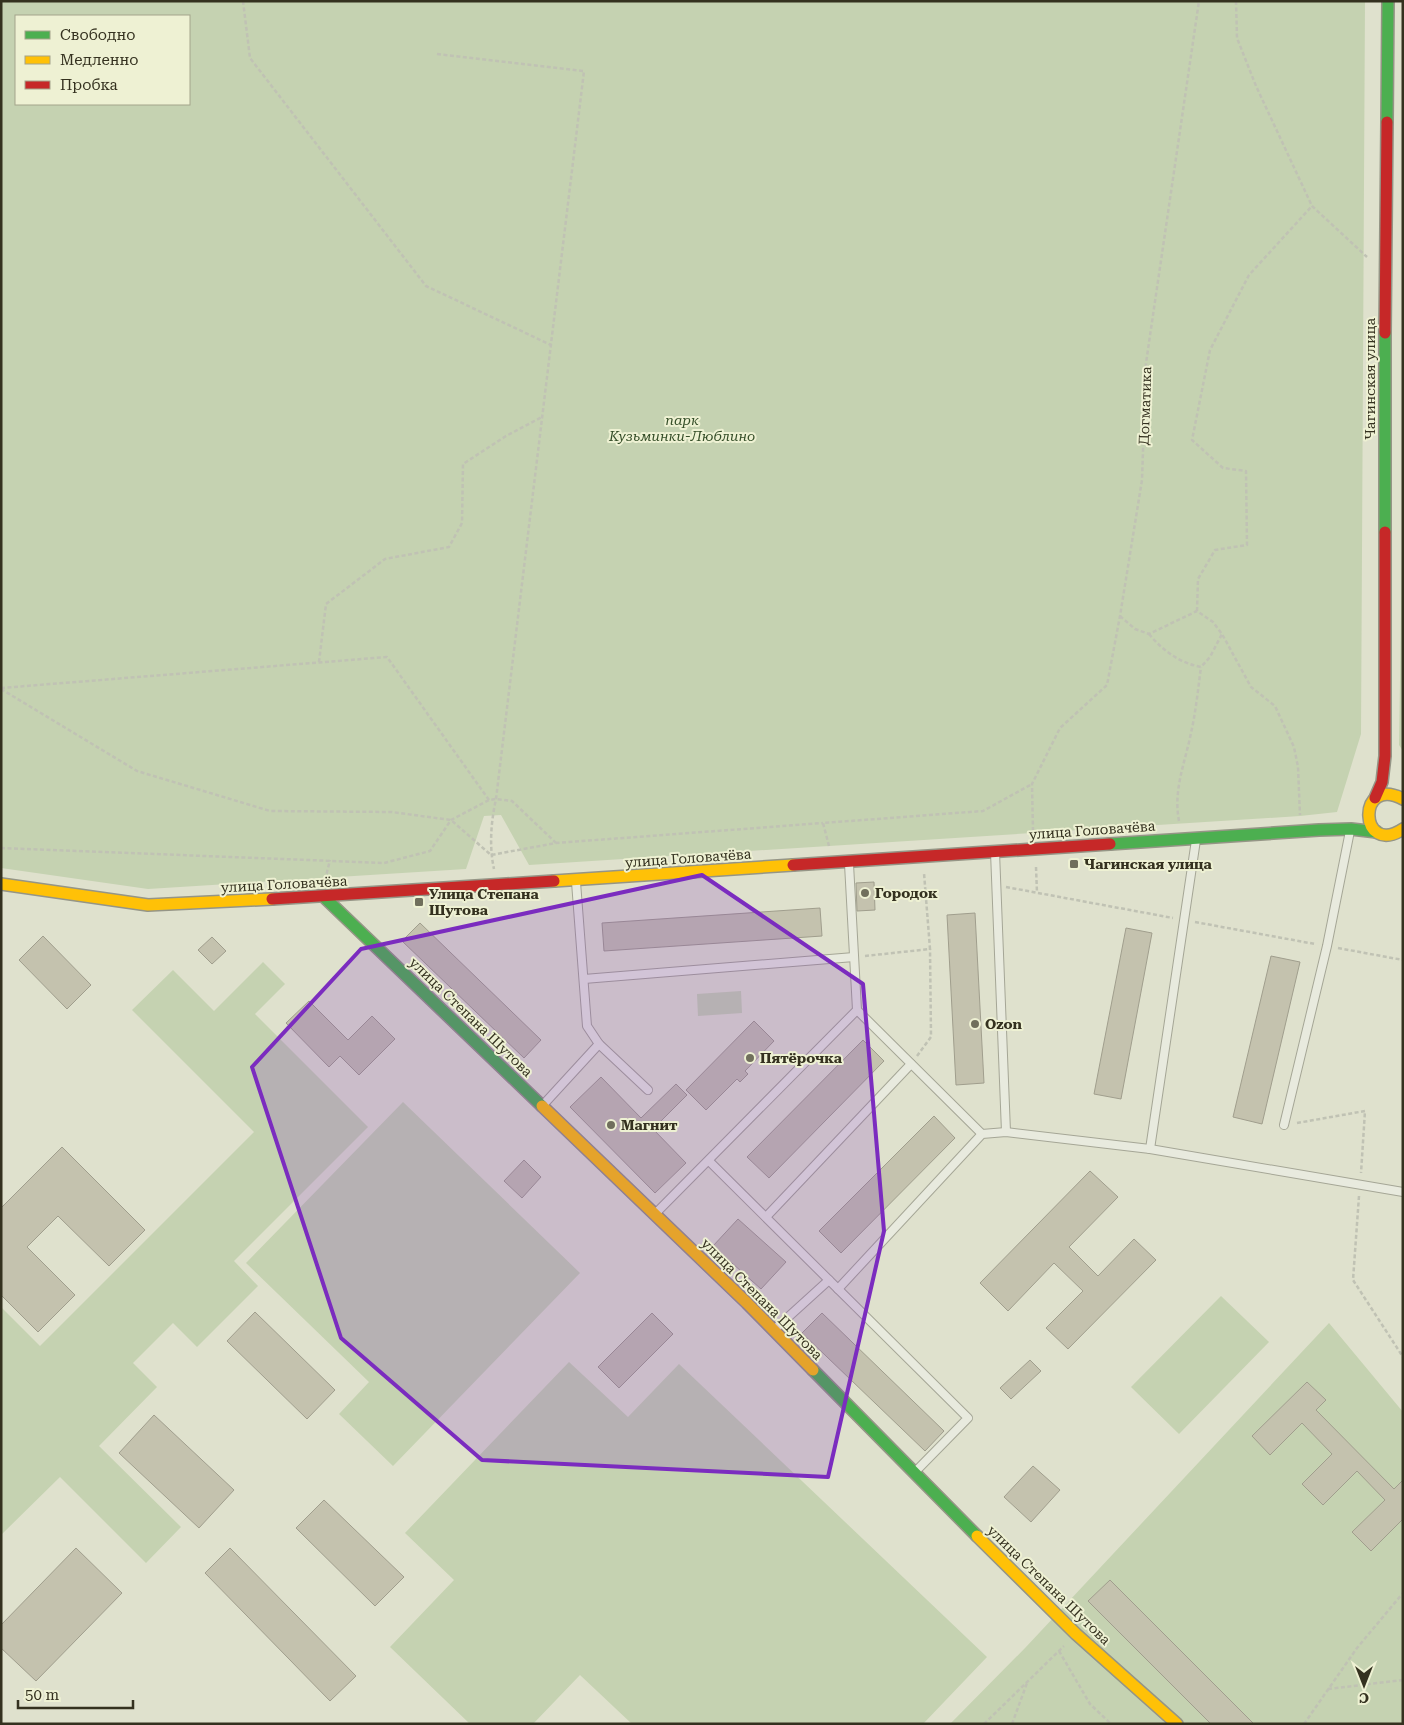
<svg xmlns="http://www.w3.org/2000/svg" width="1404" height="1725" font-family="'Roboto Serif',serif">
	<rect width="100%" height="100%" fill="#dfe1cd"/>
	<!-- green -->
	<g fill="#c5d2b1" fill-rule="evenodd">
		<path d="M1 1H1365L1361 734 1337 812 1300 816 529 865 501 815 484 816 466 869 148 889 1 868ZM16 16H189V104H16Z"/>
		<path d="M1403 486V751L1399 745Z"/>
		<path d="M263 962 285 984 255 1014 368 1127 234 1261 258 1286 197 1347 173 1323 133 1363 157 1387 99 1446 181 1527 146 1563 60 1477 1 1535V1307L40 1346 254 1132 132 1010 173 970 214 1011Z"/>
		<path d="M741 991 742 1013 698 1016 697 994Z"/>
		<path d="M403 1102 580 1273 393 1466 339 1414 369 1382 246 1263Z"/>
		<path d="M1221 1296 1269 1342 1179 1434 1131 1387Z"/>
		<path d="M1329 1323 1403 1412V1724H950L1026 1647Z"/>
		<path d="M569 1362 628 1417 679 1364 987 1657 923 1724H632L580 1675 533 1724H470L390 1647 454 1580 405 1533Z"/>
	</g>
	<!-- building -->
	<g fill="#c4c2ae" stroke="#a09e8d">
		<path d="M874 882 875 910 857 911 856 883Z"/>
		<path d="M820 908 822 936 604 951 602 923Z"/>
		<path d="M975 913 984 1083 956 1085 947 915Z"/>
		<path d="M420 923 541 1040 524 1058 402 941Z"/>
		<path d="M1126 928 1152 933 1121 1099 1094 1094Z"/>
		<path d="M43 936 91 985 67 1009 19 960Z"/>
		<path d="M212 937 226 951 212 964 198 950Z"/>
		<path d="M1271 956 1300 962 1262 1124 1233 1117Z"/>
		<path d="M309 1001 348 1040 372 1016 395 1039 359 1075 340 1056 329 1067 286 1023Z"/>
		<path d="M754 1021 774 1041 745 1071 748 1074 740 1082 737 1079 706 1110 686 1090Z"/>
		<path d="M863 1040 884 1061 769 1178 747 1157Z"/>
		<path d="M601 1077 641 1118 676 1084 687 1095 653 1129 686 1163 655 1193 570 1107Z"/>
		<path d="M934 1116 955 1138 841 1253 819 1231Z"/>
		<path d="M62 1147 145 1230 109 1266 58 1216 27 1247 75 1295 38 1332 1 1295V1208Z"/>
		<path d="M524 1160 541 1177 522 1198 504 1181Z"/>
		<path d="M1090 1171 1118 1197 1069 1247 1098 1276 1134 1239 1156 1260 1068 1349 1046 1328 1083 1291 1054 1263 1008 1311 980 1283Z"/>
		<path d="M738 1219 786 1262 761 1289 713 1246Z"/>
		<path d="M255 1312 335 1390 307 1419 227 1341Z"/>
		<path d="M652 1313 673 1334 619 1388 598 1367Z"/>
		<path d="M822 1313 944 1431 925 1451 802 1333Z"/>
		<path d="M1030 1360 1041 1371 1011 1399 1000 1388Z"/>
		<path d="M1307 1382 1326 1400 1316 1410 1394 1489 1403 1480V1519L1371 1551 1352 1532 1385 1500 1357 1471 1323 1505 1302 1484 1332 1454 1302 1423 1270 1455 1252 1436Z"/>
		<path d="M154 1415 234 1490 199 1528 119 1453Z"/>
		<path d="M1033 1466 1060 1490 1031 1522 1004 1497Z"/>
		<path d="M324 1500 404 1577 375 1606 296 1528Z"/>
		<path d="M76 1548 122 1593 36 1681 1 1648V1625Z"/>
		<path d="M230 1548 356 1676 330 1701 205 1573Z"/>
		<path d="M1110 1580 1254 1724H1211L1088 1601Z"/>
	</g>
	<g fill="none" stroke-linecap="round" stroke-linejoin="round">
		<defs>
			<g id="lane">
				<path d="M995 852 1006 1132"/>
				<path d="M576 882 587 1026 599 1044 648 1090"/>
				<path d="M584 979 854 957"/>
				<path d="M857 1010 982 1134"/>
				<path d="M543 1105 599 1044"/>
				<path d="M1284 1125 1327 946 1350 831"/>
				<path d="M1150 1149 1196 840"/>
				<path d="M709 1161 968 1418 915 1472"/>
				<path d="M655 1214 857 1010 849 864"/>
				<path d="M766 1217 911 1064"/>
				<path d="M838 1289 982 1134 1006 1132 1150 1149 1403 1192"/>
				<path d="M775 1329 829 1280"/>
			</g>
			<g id="fast">
				<path d="M1387 122 1388 1"/>
				<path d="M1385 333V532"/>
				<path d="M1110 844 1319 830 1351 829 1377 832"/>
				<path d="M324 897 542 1106"/>
				<path d="M813 1370 977 1536"/>
			</g>
			<g id="slow">
				<path d="M1403 799C1356 774 1359 858 1403 829"/>
				<path d="M554 881 793 865"/>
				<path d="M1 884 148 905 272 899"/>
				<path d="M542 1106 747 1303 813 1370"/>
				<path d="M977 1536 1076 1634 1177 1724"/>
			</g>
			<g id="jam">
				<path d="M1385 333 1387 122"/>
				<path d="M1375 798 1382 782 1385 756V532"/>
				<path d="M793 865 1110 844"/>
				<path d="M272 899 554 881"/>
			</g>
		</defs>
		<!-- lane casing -->
		<use href="#lane" stroke="#a5a696" stroke-width="10"/>
		<!-- fast casing -->
		<use href="#fast" stroke="#959586" stroke-width="14"/>
		<!-- slow casing -->
		<use href="#slow" stroke="#959586" stroke-width="14"/>
		<!-- jam casing -->
		<use href="#jam" stroke="#959586" stroke-width="14"/>
		<!-- path -->
		<g stroke="#c0c2b4" stroke-width="2.5" stroke-dasharray="4 2.5" stroke-linecap="butt">
			<path d="M243 1 250 58 426 286 551 345"/>
			<path d="M1236 1 1237 38 1256 86 1312 206 1367 257"/>
			<path d="M437 54 584 71 496 799C491 822 489 846 494 869"/>
			<path d="M1197 611 1198 579 1215 550 1247 545 1246 471 1223 468 1192 440 1210 350 1249 275 1312 206"/>
			<path d="M1120 616 1135 629 1149 634 1197 611 1213 622 1222 634 1251 687 1275 706 1294 747 1298 767 1300 815"/>
			<path d="M1149 634C1163 651 1180 663 1201 667L1210 657 1222 634"/>
			<path d="M319 662 326 604 385 559 449 547 462 523 463 464 506 436 542 417"/>
			<path d="M1 688 387 657 489 800"/>
			<path d="M1 689 137 771 270 811 392 812 451 820 491 855 556 843 823 823"/>
			<path d="M1179 821C1173 790 1185 763 1191 733 1196 711 1198 689 1201 667"/>
			<path d="M1033 831 1032 784 1060 728 1107 685 1120 616 1142 480 1146 363 1199 1"/>
			<path d="M829 846 823 823 983 811 1032 784"/>
			<path d="M1 848 384 863 430 851 451 820 489 800 496 799 512 801 556 843"/>
			<path d="M1036 867 1037 893"/>
			<path d="M325 880 330 860"/>
			<path d="M1006 887 1173 918"/>
			<path d="M1195 922 1315 944"/>
			<path d="M1338 948 1403 960"/>
			<path d="M865 956 930 949 924 873"/>
			<path d="M917 1056 931 1037 930 949"/>
			<path d="M1297 1123 1365 1111 1361 1173"/>
			<path d="M1359 1196 1353 1280 1403 1357"/>
			<path d="M1059 1651 1090 1704 1111 1724"/>
			<path d="M1328 1689 1403 1680"/>
			<path d="M984 1724 1064 1646"/>
			<path d="M1012 1724 1027 1683"/>
			<path d="M1304 1724 1357 1648 1403 1593"/>
		</g>
		<!-- lane -->
		<use href="#lane" stroke="#e8eade" stroke-width="8"/>
		<!-- fast -->
		<use href="#fast" stroke="#4caf50" stroke-width="11"/>
		<!-- slow -->
		<use href="#slow" stroke="#ffc107" stroke-width="11"/>
		<!-- jam -->
		<use href="#jam" stroke="#c62828" stroke-width="11"/>
	</g>
	<!-- marked area -->
	<path fill="#7b2cbf" fill-opacity="0.2" stroke="#7b2cbf" stroke-width="4" stroke-linejoin="round" d="M702 875 863 984 884 1231 828 1477 482 1460 341 1338 252 1067 361 949Z"/>
	<!-- markers -->
	<g fill="#706f5c" stroke="#eef1d3" stroke-width="2">
		<rect x="1069" y="859" width="10" height="10" rx="2.5"/>
		<circle cx="865" cy="893" r="5"/>
		<rect x="414" y="897" width="10" height="10" rx="2.5"/>
		<circle cx="975" cy="1024" r="5"/>
		<circle cx="750" cy="1058" r="5"/>
		<circle cx="611" cy="1125" r="5"/>
	</g>
	<g text-anchor="middle" dominant-baseline="central" stroke-width="4" stroke-linejoin="round" paint-order="stroke">
		<!-- street labels -->
		<g font-size="14" fill="#34311f" stroke="#eef1d3">
			<text transform="translate(1370 379) rotate(-90)">Чагинская улица</text>
			<text transform="translate(1145 406) rotate(-88)">Догматика</text>
			<text transform="translate(1092 830) rotate(-4)">улица Головачёва</text>
			<text transform="translate(688 858) rotate(-4)">улица Головачёва</text>
			<text transform="translate(284 884) rotate(-3)">улица Головачёва</text>
			<text transform="translate(471 1017) rotate(44)">улица Степана Шутова</text>
			<text transform="translate(762 1299) rotate(45)">улица Степана Шутова</text>
			<text transform="translate(1049 1585) rotate(44)">улица Степана Шутова</text>
		</g>
		<!-- park labels -->
		<g font-size="14" font-style="italic" fill="#354e28" stroke="#eef1d3">
			<text x="682" y="420">парк<tspan x="682" dy="16">Кузьминки-Люблино</tspan></text>
		</g>
		<!-- poi labels -->
		<g font-size="14" font-weight="bold" fill="#34311f" stroke="#eef1d3" text-anchor="start">
			<text x="1084" y="864">Чагинская улица</text>
			<text x="875" y="893">Городок</text>
			<text x="429" y="894">Улица Степана<tspan x="429" dy="16">Шутова</tspan></text>
			<text x="985" y="1024">Ozon</text>
			<text x="760" y="1058">Пятёрочка</text>
			<text x="621" y="1125">Магнит</text>
		</g>
	</g>
	<!-- border -->
	<rect width="1404" height="1725" fill="none" stroke="#34311f" stroke-width="5"/>
	<!-- legend -->
	<rect x="15" y="15" width="175" height="90" fill="#eef1d3" stroke="#a4a48b"/>
	<rect x="25" y="31" width="25" height="8" fill="#4caf50" stroke="#a4a48b"/>
	<text x="60" y="40" font-size="15" fill="#34311f">Свободно</text>
	<rect x="25" y="56" width="25" height="8" fill="#ffc107" stroke="#a4a48b"/>
	<text x="60" y="65" font-size="15" fill="#34311f">Медленно</text>
	<rect x="25" y="81" width="25" height="8" fill="#c62828" stroke="#a4a48b"/>
	<text x="60" y="90" font-size="15" fill="#34311f">Пробка</text>
	<!-- north arrow -->
	<g transform="translate(1364 1685) rotate(180)" stroke="#eef1d3" stroke-width="4" paint-order="stroke">
	<path d="M0-4L9 19L0 12L-9 19Z" fill="#34311f"/>
	<text y="-8" font-size="14" font-weight="bold" text-anchor="middle" fill="#34311f">С</text>
	</g>
	<!-- scale -->
	<path d="M18 1700v8h115v-8" fill="none" stroke="#34311f" stroke-width="2.5"/>
	<text x="25" y="1700" font-size="15" fill="#34311f" stroke="#eef1d3" stroke-width="4" paint-order="stroke">50 m</text>
</svg>
